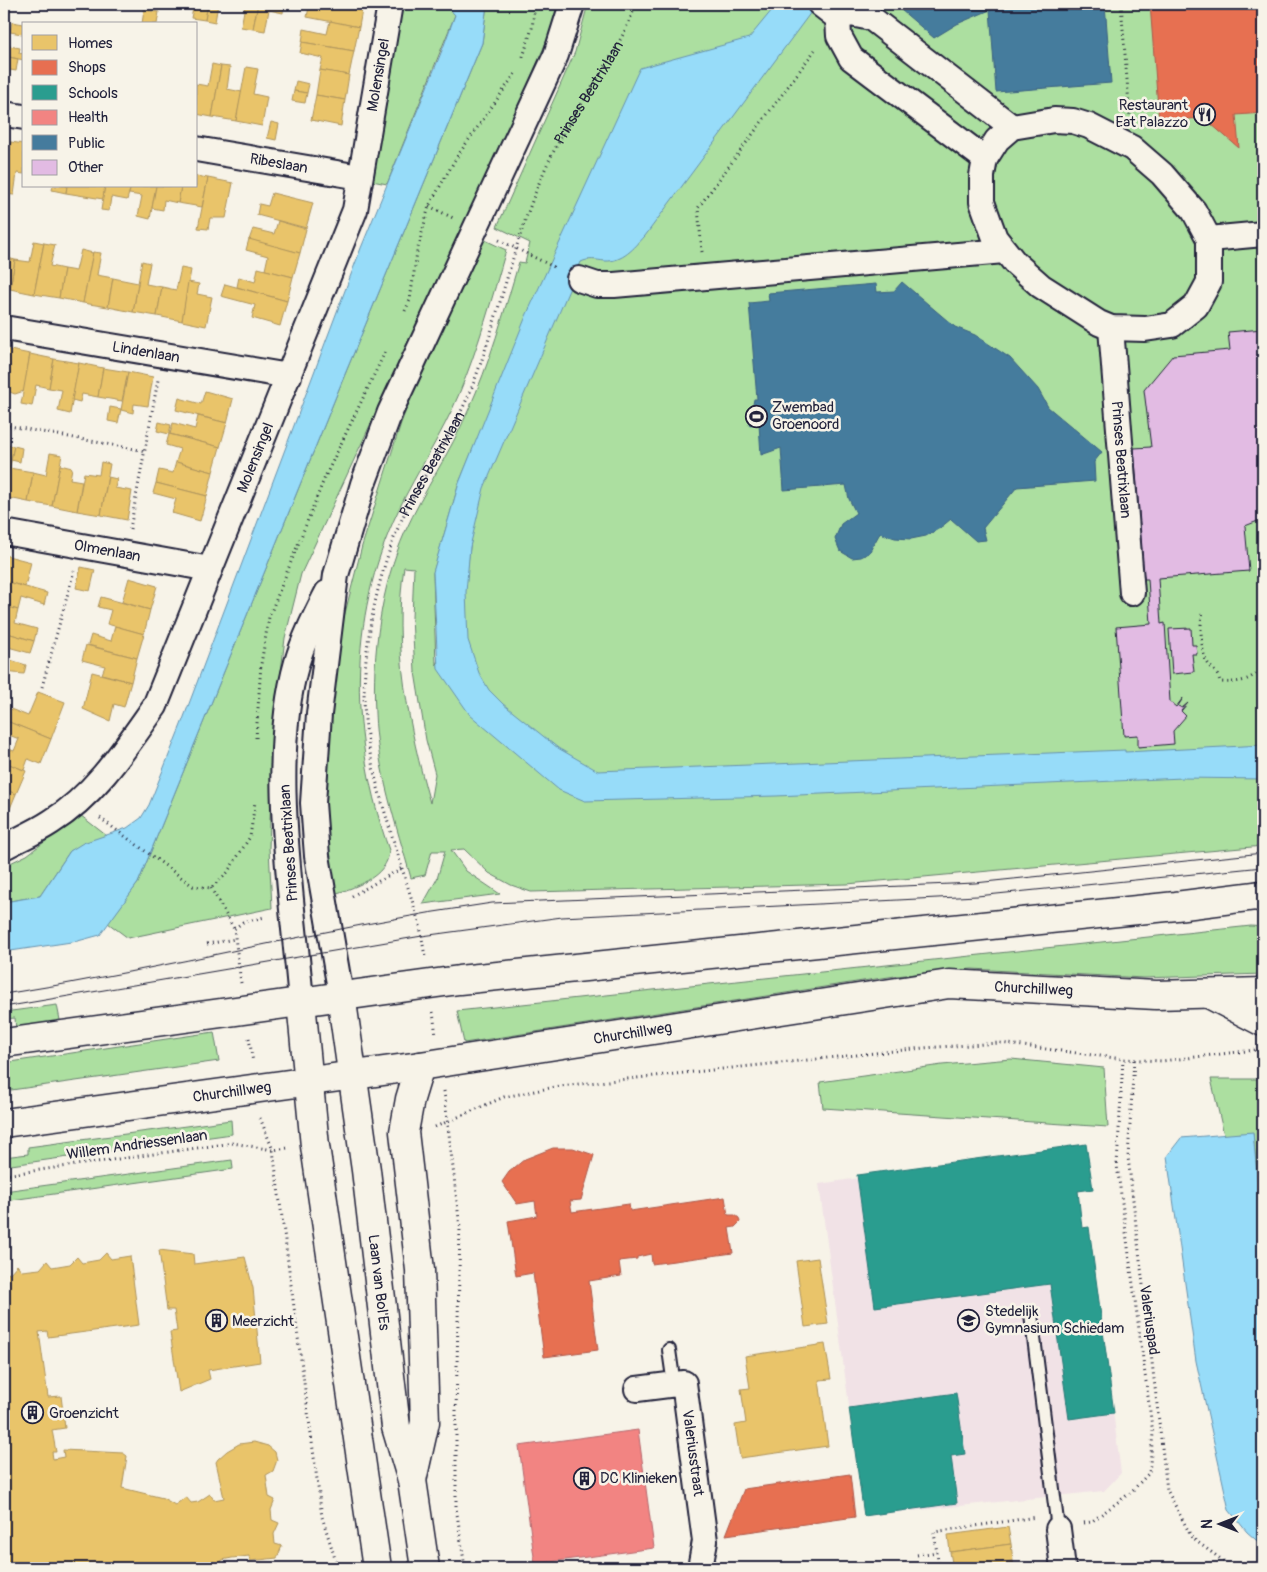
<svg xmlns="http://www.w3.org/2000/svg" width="1267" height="1572" font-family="Pangolin,sans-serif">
	<rect width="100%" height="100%" fill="#f7f3e8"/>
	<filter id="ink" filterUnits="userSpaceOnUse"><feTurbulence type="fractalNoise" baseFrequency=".02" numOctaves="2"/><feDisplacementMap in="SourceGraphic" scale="10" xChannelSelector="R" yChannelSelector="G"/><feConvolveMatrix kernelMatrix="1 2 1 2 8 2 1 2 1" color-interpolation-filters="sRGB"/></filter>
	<g filter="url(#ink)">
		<!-- built -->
		<path fill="#f1e2e6" d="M1086 1144 1093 1189 1078 1192 1082 1227H1089L1121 1473 1104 1491 864 1516 819 1184Z"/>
		<!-- green -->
		<g fill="#acdfa0" stroke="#67806e" fill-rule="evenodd">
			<path d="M402 4H445L455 15 387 184 372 181Z"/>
			<path d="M487 4H558L556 19 526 89 301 574 285 638 273 739 269 848 272 908 128 938 108 923 138 883 343 379 482 43Z"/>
			<path d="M588 4H1263V846L847 884 531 892 511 885 489 873 464 849 451 850 466 871 500 894 423 904 437 879 445 851H432L425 875 411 878C396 824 377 769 375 713 372 653 381 586 405 532 424 490 450 453 468 411 490 363 504 312 519 262L525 263 530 243 497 227 575 52ZM495 396 470 547 466 581 436 665 433 573 459 483ZM404 567 414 568 412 618 415 672 426 740 435 774 430 803C409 729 392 645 404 567Z"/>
			<path d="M483 239 506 250C492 299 478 348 459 394 442 435 417 471 398 511 346 621 350 738 389 850 389 877 352 889 330 895L320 777 341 629 362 546 401 423 417 382Z"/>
			<path d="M80 815 107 836 70 851 40 896 4 902V866L27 855Z"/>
			<path d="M1251 926 1263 927V974L1144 978 972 969 895 976 464 1043 457 1011Z"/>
			<path d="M57 1005 61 1025 16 1030 15 1018 4 1019V1012Z"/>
			<path d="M214 1032 219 1061 4 1091V1063Z"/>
			<path d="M1011 1059 1104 1068 1108 1127 823 1108 820 1082 942 1065Z"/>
			<path d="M1211 1079H1263V1240L1253 1133 1224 1135Z"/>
			<path d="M231 1120 232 1134 4 1166V1157L28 1154V1147Z"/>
			<path d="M232 1160 233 1169 4 1201V1191Z"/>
		</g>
		<!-- water -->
		<g fill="#97dcf9" stroke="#6892ad">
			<path d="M445 4H487L482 43 343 379 138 883 100 935 78 941 4 952V902L40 896 70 851 83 843 127 828 141 818 149 805 181 725 361 248 443 48 455 15Z"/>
			<path d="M777 4H817L645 236C634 248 623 262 605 261 596 260 589 258 581 262L484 488 470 547 466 592 468 640 479 673 489 690 503 704 558 748 598 771 1125 750V752L1263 745V779L1183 778 776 796 585 801 559 790 470 715 438 669 433 572 459 483 526 316 637 74 640 68 749 38Z"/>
			<path d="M1253 1132 1263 1240V1546L1247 1532 1229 1510 1196 1361 1167 1156 1181 1138Z"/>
		</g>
		<!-- homes -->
		<g fill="#e9c46a" stroke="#ad935c">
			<path d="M194 4H208L205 20 191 18Z"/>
			<path d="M208 4H218L215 22 205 20Z"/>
			<path d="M236 4H258L253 29 241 27 245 5Z"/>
			<path d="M258 4H284L283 13 269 10 265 31 253 29Z"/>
			<path d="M333 4H363L359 27 307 17 309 7 332 9Z"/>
			<path d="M144 10 159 12 157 24H142Z"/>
			<path d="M330 21 359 27 354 51 302 42 304 29 327 34Z"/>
			<path d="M12 22 24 24 22 34 10 32Z"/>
			<path d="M302 42 354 51 349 75 320 70 323 58 300 53Z"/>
			<path d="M4 45 20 48 19 53 24 54V60L4 56Z"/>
			<path d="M4 56 18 59 16 71 10 70 8 83 4 82Z"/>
			<path d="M212 64 221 66 212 117 196 114V84L208 86Z"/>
			<path d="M221 66 230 67 227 89 242 92 236 121 212 117Z"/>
			<path d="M246 67 258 69 253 94 267 97 262 126 236 121Z"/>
			<path d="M320 70 349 75 345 100 316 95Z"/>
			<path d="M296 81 309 84 307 93 294 91Z"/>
			<path d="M294 91 307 93 305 103 292 101Z"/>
			<path d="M316 95 345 100 341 126 311 120Z"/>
			<path d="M271 122 279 124 276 140 267 138Z"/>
			<path d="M4 140 11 142 4 183Z"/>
			<path d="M11 142 24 144V174L17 173 14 195 4 194Z"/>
			<path d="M196 176 208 178 202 207 178 203 181 186H196Z"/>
			<path d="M208 178 233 183 226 218H210L208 229 198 228Z"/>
			<path d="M53 186H67L66 193 52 190Z"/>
			<path d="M67 186H105L103 199 66 193Z"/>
			<path d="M105 186H131L127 200 111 197 109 211 101 210Z"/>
			<path d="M131 186H156L150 219 138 216 142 196 129 194Z"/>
			<path d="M156 186H181L178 203 164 200 163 210 152 208Z"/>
			<path d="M272 193 313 203 306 228 257 215 259 204 268 206Z"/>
			<path d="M278 221 306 229 300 253 249 240 253 229 274 234Z"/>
			<path d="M249 239 300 253 293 277 265 270 268 256 246 250Z"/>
			<path d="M34 241 44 243 34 294 10 289 15 260 30 262Z"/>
			<path d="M44 243 55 245 50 266 64 269 59 298 34 294Z"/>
			<path d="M81 250 93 253 83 303 59 298 64 269 76 271Z"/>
			<path d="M93 252 101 253 97 275 113 278 108 307 83 303Z"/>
			<path d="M4 257 15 260 10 289 4 288Z"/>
			<path d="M142 261 150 263 146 284 162 287 157 316 133 312Z"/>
			<path d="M181 268 191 270 182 321 157 316 162 287 176 290Z"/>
			<path d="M258 268 293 277 287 301 237 287 239 277 255 282Z"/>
			<path d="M113 278 138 283 133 312 108 307Z"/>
			<path d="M188 282 199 284 197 294 212 297 206 326 182 321Z"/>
			<path d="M225 284 287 301 280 326 252 318 255 305 221 296Z"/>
			<path d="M5 349 30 354 24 391 15 394 4 390Z"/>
			<path d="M30 354 54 359 49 388 36 385 32 406 21 404Z"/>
			<path d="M54 359 79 363 70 414 58 411 62 390 49 388Z"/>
			<path d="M79 363 103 368 98 397 82 394 80 402 72 400Z"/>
			<path d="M103 368 128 372 122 401 98 397Z"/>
			<path d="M128 372 153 377 148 406 134 404 133 413 121 410Z"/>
			<path d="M205 391 233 399 227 423 176 410 179 398 201 404Z"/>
			<path d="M110 407 121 409 118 423 108 421Z"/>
			<path d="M198 416 227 423 220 447 170 434 173 423 195 429Z"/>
			<path d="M159 422 171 425 169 434 157 431Z"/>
			<path d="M169 434 220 447 213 472 176 462 180 449 166 445Z"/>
			<path d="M4 444 14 446 4 497Z"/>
			<path d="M14 446 22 448 20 462 11 460Z"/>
			<path d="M50 453 62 455 52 506 28 502 33 472 46 475Z"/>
			<path d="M101 462 110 464 101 515 77 511 84 473 99 475Z"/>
			<path d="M176 462 213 472 207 496 156 483 159 470 173 473Z"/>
			<path d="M60 465 72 468 70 479 82 481 77 511 52 506Z"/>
			<path d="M9 468 33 472 28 502 4 497Z"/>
			<path d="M108 477 117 479 115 488 132 491 127 520 101 515Z"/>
			<path d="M156 483 207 496 200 521 172 513 176 499 153 493Z"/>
			<path d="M4 555 31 562 25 587 4 581Z"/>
			<path d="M81 567 95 570 90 591 76 588Z"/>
			<path d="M129 578 157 586 150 610 122 602Z"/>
			<path d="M4 581 47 593 44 605 21 598 18 610 4 606Z"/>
			<path d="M101 597 150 610 144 634 107 624 111 610 98 607Z"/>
			<path d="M4 606 18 610 15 623 37 629 34 641 4 632Z"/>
			<path d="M115 626 144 634 137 658 88 645 91 635 111 641Z"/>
			<path d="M4 632 34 641 30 653 8 647 4 658Z"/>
			<path d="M86 645 137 658 131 682 102 674 105 666 82 660Z"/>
			<path d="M4 658 26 665 24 674 4 672Z"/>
			<path d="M92 672 131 682 124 707 114 704 110 721 83 709Z"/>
			<path d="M38 692 65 702 51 739 4 720 8 708 28 716Z"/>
			<path d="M4 720 51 739 41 764 28 759 24 770 4 762V747L14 751 19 739 4 733Z"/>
			<path d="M4 762 26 771 16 794 4 789Z"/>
			<path d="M4 789 16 794 6 818 4 817Z"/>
			<path d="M159 1250 193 1254 194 1264 245 1257 253 1288 260 1362 208 1370 210 1379 179 1392 170 1332 177 1331 174 1310H167Z"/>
			<path d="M106 1253 111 1259 130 1256 139 1325 48 1337 47 1331 39 1332 48 1397 61 1396 65 1428 52 1430 56 1452H52L53 1459 64 1457 63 1450 123 1453 127 1456 122 1488 163 1498 175 1505 186 1497 191 1503 198 1502 210 1494 214 1500 224 1498 216 1462 218 1459 227 1451 239 1444 254 1442 268 1446 275 1452 277 1460 273 1471 266 1475 269 1497 275 1500 271 1510 272 1520 279 1523 274 1534 275 1544 282 1546 277 1558 250 1561 249 1556 232 1558 222 1560 220 1566 209 1562 199 1563 197 1568 186 1565 176 1566 175 1568H4V1274L10 1273 17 1265 22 1271 40 1269 47 1261 52 1267 70 1264 77 1257 82 1263 99 1260Z"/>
			<path d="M818 1258 828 1324 805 1327 796 1261Z"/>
			<path d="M825 1344 831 1379 819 1380 828 1446 740 1458 735 1425 746 1423 741 1389 750 1388 745 1356Z"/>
			<path d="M1008 1527 1011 1544 950 1552 948 1535Z"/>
			<path d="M1011 1544 1013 1561 953 1568 950 1552Z"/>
			<path d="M1013 1561 1014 1568H958Z"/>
		</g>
		<!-- shops -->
		<g fill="#e76f51" stroke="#ac584a">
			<path d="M1150 4H1263V113L1236 115 1239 148 1204 118 1159 121Z"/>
			<path d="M553 1148H573L594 1155 581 1200 570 1201 572 1212 629 1204 630 1211 725 1197 728 1215H735L739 1218 740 1222 735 1227 729 1228 733 1253 652 1264 651 1254 637 1257V1259L619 1261 621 1276 589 1281 598 1350 544 1357 533 1273 516 1276 508 1221 537 1216 535 1201 517 1204 502 1182 509 1172 525 1159Z"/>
			<path d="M850 1474 855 1517 726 1535 744 1489Z"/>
		</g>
		<!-- schools -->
		<g fill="#2a9d8f" stroke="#287876">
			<path d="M1086 1144 1093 1189 1078 1191 1082 1228 1089 1227 1114 1413 1069 1419 1050 1284 875 1307 857 1175Z"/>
			<path d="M956 1393 965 1454 951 1456 957 1503 864 1516 849 1408Z"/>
		</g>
		<!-- health -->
		<path fill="#f28482" stroke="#b4676d" d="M638 1430 654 1548 535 1564 519 1446Z"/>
		<!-- public -->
		<g fill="#457b9d" stroke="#3a6080">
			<path d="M894 4H1105L1111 83 996 92 990 10 957 24 934 38Z"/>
			<path d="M902 282 955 327 975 335 1010 358 1038 389 1048 407 1102 452 1094 462 1095 481 1017 487 983 528 986 540 976 541 951 519 940 528 926 536 911 539 895 538 880 533 869 553 861 557 852 558 840 551 835 539 841 524 856 513 849 499 846 485 784 490 781 448 761 455 759 424 749 425 754 399H757L749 303 769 301 768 293 876 284 877 292 894 291Z"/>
		</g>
		<!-- building -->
		<g fill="#e2bbe3" stroke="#22223b">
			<path d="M1263 329V519L1245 526 1249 571 1158 578 1161 624 1165 623 1170 702 1176 707 1183 698 1178 706 1182 708 1188 703 1181 711 1186 716 1173 731 1174 744 1138 747V735L1124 736 1116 627 1151 624 1148 579H1144L1134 448 1151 447 1144 390 1173 355 1230 350 1228 332Z"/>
			<path d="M1191 628 1192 645H1196L1197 654H1192L1194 672 1172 674 1169 629Z"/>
		</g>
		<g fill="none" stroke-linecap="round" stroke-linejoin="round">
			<defs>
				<g id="service">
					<path d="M1031 1314 1058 1529"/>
					<path d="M669 1350 674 1385"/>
				</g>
				<g id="minor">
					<path d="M820 4 838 18"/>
					<path d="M4 114 24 117"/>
					<path d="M1054 120 1073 121 1089 126 1132 148 1162 174 1194 211 1209 239V282L1196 306 1172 325 1145 329 1111 328 1099 323 1041 286 1015 263 995 238 982 202V176L985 159 997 140 1012 127Z"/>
					<path id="s2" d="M196 149 360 177"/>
					<path d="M985 159 851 58 839 36 838 18 851 14 871 18 1012 127"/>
					<path d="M1209 239 1263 234"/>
					<path d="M579 279 597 285H614L1004 251"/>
					<path id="s3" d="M4 328 289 376"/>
					<path id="s4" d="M1111 328 1132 593"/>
					<path id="s5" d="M4 532 210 569"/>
					<path id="s6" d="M4 847C19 839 36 832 51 822 95 795 126 747 155 706L355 210 390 4"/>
					<path d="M341 995 317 856 313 803 319 714 336 575 363 484 390 412 556 55 572 4"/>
					<path d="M301 1002C293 897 268 763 297 662 304 638 316 615 327 593"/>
					<path id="s7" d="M637 1389 684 1383 705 1541 700 1568"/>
					<path d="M1058 1529 1063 1568"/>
				</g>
				<g id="tertiary">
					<path id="s8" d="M341 995 366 1170 396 1427 412 1480 425 1568"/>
					<path d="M301 1002 315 1146 377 1568"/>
				</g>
				<g id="secondary">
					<path d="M4 1043 459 980 1176 906 1263 895"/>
					<path id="s9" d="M4 1123 420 1066 949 984 1156 995 1263 992"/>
					<path d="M412 1480 425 1422 420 1270 404 1132 410 1099 420 1066"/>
				</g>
				<g id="motorway">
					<path d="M1256 896 1263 898"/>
					<path d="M1209 994 1263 1022"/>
				</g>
			</defs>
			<!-- service casing -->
			<use href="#service" stroke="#22223b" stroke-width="16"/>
			<!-- minor casing -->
			<use href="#minor" stroke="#22223b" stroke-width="28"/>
			<!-- tertiary casing -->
			<use href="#tertiary" stroke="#22223b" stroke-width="31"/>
			<!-- secondary casing -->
			<use href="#secondary" stroke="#22223b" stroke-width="31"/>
			<!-- motorway casing -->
			<use href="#motorway" stroke="#22223b" stroke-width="31"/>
			<!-- path -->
			<g stroke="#22223b" stroke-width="3" stroke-dasharray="1 4" stroke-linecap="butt">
				<path d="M1121 4 1130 117"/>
				<path d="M523 57 532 28 535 4"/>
				<path d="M429 206 453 218"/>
				<path d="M499 240 556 268"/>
				<path d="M702 252 698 208 815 50"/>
				<path d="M405 311 410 300 417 252 429 206 456 158 517 71"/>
				<path d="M4 425 145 451"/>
				<path d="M130 529 158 380"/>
				<path d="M1202 614C1200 627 1201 646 1205 658 1209 668 1218 671 1220 682 1239 683 1252 681 1263 666"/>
				<path d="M42 687 74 571"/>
				<path d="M256 738 261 664 269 617 325 477 386 350"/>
				<path d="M100 818 193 886 211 888 227 873 250 837 255 802"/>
				<path d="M402 868 420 926 425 957"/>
				<path d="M211 888 234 929"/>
				<path id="s1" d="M352 896 402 868C388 822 372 776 366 728 358 667 376 575 402 519 423 474 453 434 472 387 500 315 514 238 546 167 572 110 615 63 636 4"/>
				<path d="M207 944 235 939"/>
				<path d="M241 983 234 929 243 922 265 917"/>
				<path d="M433 1012 436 1036"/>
				<path d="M249 1038 253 1062"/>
				<path d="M1134 1060 1128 1157 1167 1490 1192 1538 1233 1568"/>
				<path d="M444 1091 460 1228 456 1412V1507L465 1568"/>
				<path d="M260 1118 273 1150 322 1517 338 1568"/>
				<path d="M435 1127 504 1097 560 1086 923 1048 1000 1043 1123 1059 1162 1061 1255 1050"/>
				<path d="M4 1175 233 1143 273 1150 288 1148"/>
				<path d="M1084 1523 1091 1522 1130 1493 1149 1473 1153 1434 1117 1165 1123 1059"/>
				<path d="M917 1555 937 1552"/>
				<path d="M939 1568 934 1532 1036 1517"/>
			</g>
			<!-- service -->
			<use href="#service" stroke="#f7f3e8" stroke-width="12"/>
			<!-- minor -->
			<use href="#minor" stroke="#f7f3e8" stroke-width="24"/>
			<!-- tertiary -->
			<use href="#tertiary" stroke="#f7f3e8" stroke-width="28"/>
			<!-- secondary -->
			<use href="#secondary" stroke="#f7f3e8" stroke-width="28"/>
			<!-- motorway -->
			<use href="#motorway" stroke="#f7f3e8" stroke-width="28"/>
			<!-- tram -->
			<g stroke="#22223b" stroke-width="1">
				<path d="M4 994C168 969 328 926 492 903L975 883 1263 853"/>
				<path d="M4 1007 422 936 562 917 977 896 1263 867"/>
			</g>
		</g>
	</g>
	<!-- icons -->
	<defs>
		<symbol id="restaurant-ring" viewBox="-11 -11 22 22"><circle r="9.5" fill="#f7f3e8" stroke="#22223b" stroke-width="1.5"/><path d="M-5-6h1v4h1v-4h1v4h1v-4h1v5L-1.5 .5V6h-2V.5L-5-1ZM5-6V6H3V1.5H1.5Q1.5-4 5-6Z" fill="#22223b"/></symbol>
		<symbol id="stadium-ring" viewBox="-11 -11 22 22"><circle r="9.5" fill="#f7f3e8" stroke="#22223b" stroke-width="1.5"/><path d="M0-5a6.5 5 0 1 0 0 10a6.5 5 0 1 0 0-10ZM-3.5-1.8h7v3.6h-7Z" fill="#22223b"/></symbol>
		<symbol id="school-ring" viewBox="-11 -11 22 22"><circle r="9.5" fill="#f7f3e8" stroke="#22223b" stroke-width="1.5"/><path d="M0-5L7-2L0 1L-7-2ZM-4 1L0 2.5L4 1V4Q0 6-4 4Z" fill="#22223b"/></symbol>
		<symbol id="building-ring" viewBox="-11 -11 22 22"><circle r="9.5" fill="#f7f3e8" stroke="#22223b" stroke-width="1.5"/><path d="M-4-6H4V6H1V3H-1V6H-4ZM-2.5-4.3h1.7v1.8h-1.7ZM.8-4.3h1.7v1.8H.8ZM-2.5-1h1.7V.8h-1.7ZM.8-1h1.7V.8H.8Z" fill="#22223b"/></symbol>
	</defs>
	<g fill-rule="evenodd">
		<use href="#restaurant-ring" x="1192" y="102" width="25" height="25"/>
		<use href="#stadium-ring" x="744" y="404" width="25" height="25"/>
		<use href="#school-ring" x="956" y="1308" width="25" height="25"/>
		<use href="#building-ring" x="204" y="1308" width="25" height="25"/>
		<use href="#building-ring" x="20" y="1400" width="25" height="25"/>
		<use href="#building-ring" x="572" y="1466" width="25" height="25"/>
	</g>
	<g text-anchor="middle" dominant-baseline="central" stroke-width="5" stroke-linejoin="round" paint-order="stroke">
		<!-- street labels -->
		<g font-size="15" fill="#22223b" stroke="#f7f3e8">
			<text stroke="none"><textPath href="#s6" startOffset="882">Molensingel</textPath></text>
			<text stroke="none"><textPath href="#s1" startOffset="884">Prinses Beatrixlaan</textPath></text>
			<text stroke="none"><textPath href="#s2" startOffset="84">Ribeslaan</textPath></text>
			<text stroke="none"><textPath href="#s3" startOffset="144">Lindenlaan</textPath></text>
			<text stroke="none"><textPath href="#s6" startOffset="478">Molensingel</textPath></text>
			<text stroke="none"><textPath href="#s4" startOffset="132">Prinses Beatrixlaan</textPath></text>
			<text stroke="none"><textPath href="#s1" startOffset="479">Prinses Beatrixlaan</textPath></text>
			<text stroke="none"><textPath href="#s5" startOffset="105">Olmenlaan</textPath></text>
			<text transform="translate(289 843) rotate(-94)">Prinses Beatrixlaan</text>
			<text stroke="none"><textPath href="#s9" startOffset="1040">Churchillweg</textPath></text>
			<text stroke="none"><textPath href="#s9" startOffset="635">Churchillweg</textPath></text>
			<text stroke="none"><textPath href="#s9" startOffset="230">Churchillweg</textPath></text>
			<text transform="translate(137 1145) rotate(-8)">Willem Andriessenlaan</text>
			<text stroke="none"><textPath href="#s8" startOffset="290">Laan van Bol'Es</textPath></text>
			<text transform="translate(1149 1320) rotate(82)">Valeriuspad</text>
			<text stroke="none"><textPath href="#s7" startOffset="118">Valeriusstraat</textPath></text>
		</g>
		<!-- poi labels -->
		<g font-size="15" fill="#22223b" stroke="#f7f3e8" text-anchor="start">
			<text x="1188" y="105" text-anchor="end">Restaurant<tspan x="1188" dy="17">Eat Palazzo</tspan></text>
			<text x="772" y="407">Zwembad<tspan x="772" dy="17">Groenoord</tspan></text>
			<text x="985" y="1311">Stedelijk<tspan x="985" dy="17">Gymnasium Schiedam</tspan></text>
			<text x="232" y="1321">Meerzicht</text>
			<text x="49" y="1413">Groenzicht</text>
			<text x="600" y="1478">DC Klinieken</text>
		</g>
	</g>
	<!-- margin -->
	<rect width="1267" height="1572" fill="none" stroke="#f7f3e8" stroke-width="20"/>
	<rect x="10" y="10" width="1247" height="1552" fill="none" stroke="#22223b" stroke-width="2" filter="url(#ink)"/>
	<!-- legend -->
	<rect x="22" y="22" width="175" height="165" fill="#f7f3e8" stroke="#a29fa3"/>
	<rect x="32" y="35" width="25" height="15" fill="#e9c46a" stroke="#a29fa3"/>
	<text x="68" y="48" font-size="15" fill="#22223b">Homes</text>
	<rect x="32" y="60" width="25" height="15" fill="#e76f51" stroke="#a29fa3"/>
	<text x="68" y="72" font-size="15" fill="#22223b">Shops</text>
	<rect x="32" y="85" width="25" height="15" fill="#2a9d8f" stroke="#a29fa3"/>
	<text x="68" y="98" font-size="15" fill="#22223b">Schools</text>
	<rect x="32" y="110" width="25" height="15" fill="#f28482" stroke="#a29fa3"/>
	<text x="68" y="122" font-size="15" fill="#22223b">Health</text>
	<rect x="32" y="135" width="25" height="15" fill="#457b9d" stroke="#a29fa3"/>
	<text x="68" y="148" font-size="15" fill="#22223b">Public</text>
	<rect x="32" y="160" width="25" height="15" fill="#e2bbe3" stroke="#a29fa3"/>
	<text x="68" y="172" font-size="15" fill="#22223b">Other</text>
	<!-- north arrow -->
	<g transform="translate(1220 1524) rotate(270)" stroke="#f7f3e8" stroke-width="4" paint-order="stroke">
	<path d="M0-4L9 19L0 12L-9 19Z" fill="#22223b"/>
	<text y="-8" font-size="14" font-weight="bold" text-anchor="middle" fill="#22223b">N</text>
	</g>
</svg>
